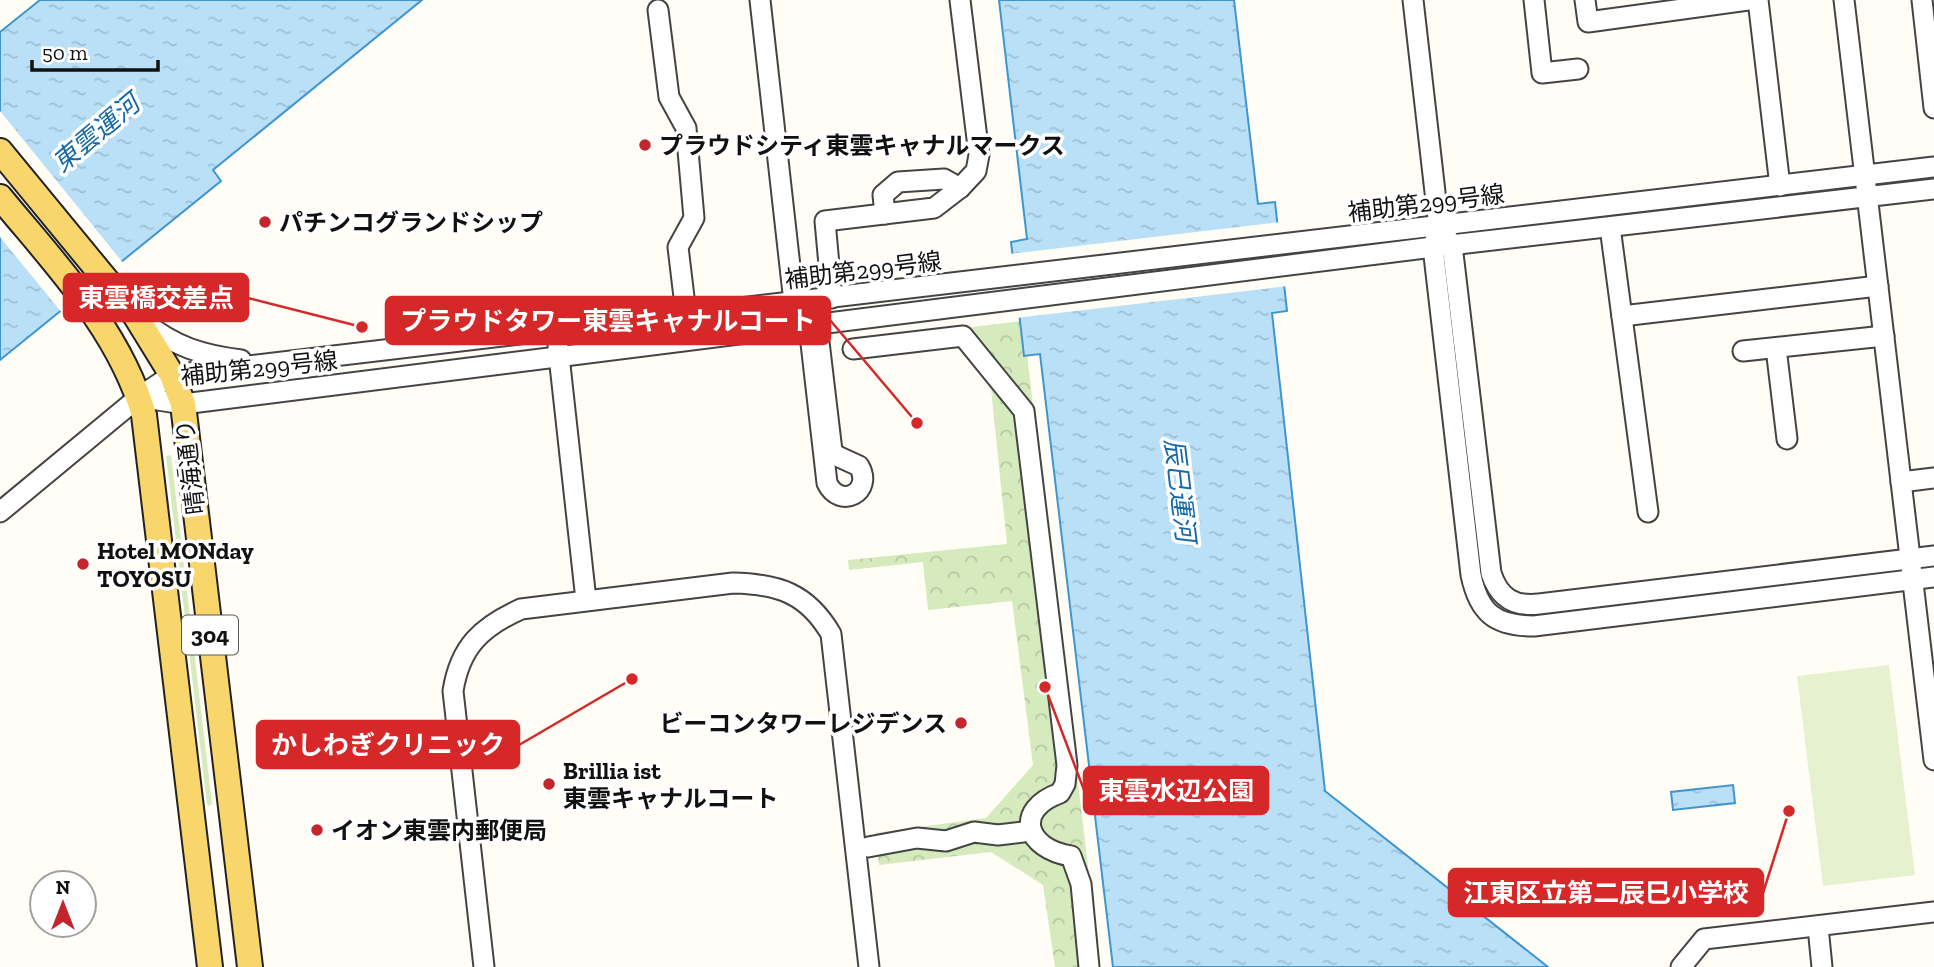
<svg xmlns="http://www.w3.org/2000/svg" width="1934" height="967" font-family="'Zilla Slab','Noto Sans JP',serif">
	<defs>
		<pattern id="park-crowns" width="20" height="18" patternUnits="userSpaceOnUse" patternTransform="scale(1.75)"><rect width="20" height="18" fill="#d5ebbd"/><path d="M2 6a3 3 0 1 1 6 0M12 15a3 3 0 1 1 6 0" fill="none" stroke="#b6c8a1"/></pattern>
		<pattern id="water-ripples" width="26" height="14" patternUnits="userSpaceOnUse" patternTransform="scale(1.75)"><rect width="26" height="14" fill="#b9e0f7"/><path d="M2 4q2-2 4 0t4 0M15 11q2-2 4 0t4 0" fill="none" stroke="#9ebfd3"/></pattern>
	</defs>
	<rect width="100%" height="100%" fill="#fffdf5"/>
	<!-- grass -->
	<path fill="#d5ebbd" d="M171 455 212 804 209 806 207 804 166 456Z"/>
	<!-- park -->
	<path fill="url(#park-crowns)" d="M1023 321 1100 967H1055L1043 885 991 852 879 865 875 833 986 818 1033 765 1012 601 928 610 923 562 849 570 848 560 1007 544 990 379 963 345 874 339Z"/>
	<!-- pitch -->
	<path fill="#e6f2cf" d="M1889 665 1915 875 1823 886 1797 676Z"/>
	<!-- water -->
	<g fill="url(#water-ripples)" stroke="#3f96cf" stroke-width="2">
		<path d="M40 0H422L213 170 221 181 0 360V32Z"/>
		<path d="M999 0H1234L1258 204 1275 202 1287 311 1272 313 1325 791 1548 967H1113L1040 354 1024 356 1011 242 1027 239Z"/>
		<path d="M1733 785 1735 803 1673 810 1671 792Z"/>
	</g>
	<!-- pier -->
	<g fill="#fffdf5">
		<path d="M0 111 124 264 63 314 0 237Z"/>
		<path d="M1281 222 1288 286 1016 318 1009 254Z"/>
	</g>
	<g fill="none" stroke-linecap="round" stroke-linejoin="round">
		<defs>
			<g id="minor">
				<path d="M760 0 794 302"/>
				<path d="M1413 0 1439 227 1433 247 1471 575C1479 613 1495 626 1534 626L1934 577"/>
				<path d="M1534 0 1542 73 1578 69"/>
				<path d="M1585 0 1588 22 1748 0"/>
				<path d="M1758 0 1780 186"/>
				<path d="M1844 0 1934 760"/>
				<path d="M1922 0 1934 108"/>
				<path d="M658 10 669 97 686 128 694 218 678 247 686 314"/>
				<path d="M885 214 883 195 898 182 944 179 960 188"/>
				<path d="M1610 227 1648 512"/>
				<path d="M1446 236 1452 245 1491 573C1499 598 1514 607 1539 604L1934 556"/>
				<path d="M832 298 825 221 934 208 960 188 976 171 979 155 960 0"/>
				<path d="M1622 316 1878 286"/>
				<path d="M144 322C175 347 202 355 241 360"/>
				<path d="M809 326 827 483C840 510 874 492 859 466L837 456 832 451 817 325"/>
				<path d="M558 347 586 600"/>
				<path d="M1776 348 1787 439"/>
				<path d="M853 349 963 336 1024 411 1067 765 1065 784 1060 793C1013 810 1026 849 1071 856L1081 884 1089 967"/>
				<path d="M1743 351 1884 336"/>
				<path d="M139 397 183 404 1433 247 1934 189"/>
				<path d="M1901 482 1934 478"/>
				<path d="M0 512 139 397 172 375 1934 167"/>
				<path d="M868 847 917 838 946 841 974 832 998 835 1031 831"/>
				<path d="M1818 927 1822 967"/>
				<path d="M484 967 453 691C460 647 481 627 521 609L733 583C778 584 807 593 831 634L869 967"/>
				<path d="M1681 967 1704 939 1934 912"/>
			</g>
			<g id="major">
				<path d="M0 151 135 315 172 375 183 404 250 967"/>
				<path d="M0 197C55 264 119 329 144 415L210 967"/>
			</g>
		</defs>
		<!-- minor casing -->
		<use href="#minor" stroke="#444" stroke-width="23"/>
		<!-- major casing -->
		<use href="#major" stroke="#222" stroke-width="28"/>
		<!-- minor -->
		<use href="#minor" stroke="#fff" stroke-width="19"/>
		<!-- major -->
		<use href="#major" stroke="#f9d66b" stroke-width="24"/>
	</g>
	<!-- markers -->
	<g fill="#c4262e" stroke="#fff" stroke-width="2.5">
		<circle cx="645" cy="145" r="7"/>
		<circle cx="265" cy="222" r="7"/>
		<circle cx="83" cy="564" r="7"/>
		<circle cx="961" cy="723" r="7"/>
		<circle cx="549" cy="784" r="7"/>
		<circle cx="317" cy="830" r="7"/>
	</g>
	<g text-anchor="middle" dominant-baseline="central" stroke-width="7" stroke-linejoin="round" paint-order="stroke">
		<!-- shield labels -->
		<rect fill="#fff" stroke="#585858" stroke-width="2" x="182" y="615.5" width="56" height="39" rx="5"/>
		<g font-size="23" font-weight="bold" fill="#111">
			<text x="210" y="635">304</text>
		</g>
		<!-- poi labels -->
		<g font-size="24" font-weight="bold" fill="#111" stroke="#fff" text-anchor="start">
			<text x="659" y="145">プラウドシティ東雲キャナルマークス</text>
			<text x="279" y="222">パチンコグランドシップ</text>
			<text x="97" y="550">Hotel MONday<tspan x="97" dy="28">TOYOSU</tspan></text>
			<text x="947" y="723" text-anchor="end">ビーコンタワーレジデンス</text>
			<text x="563" y="770">Brillia ist<tspan x="563" dy="28">東雲キャナルコート</tspan></text>
			<text x="331" y="830">イオン東雲内郵便局</text>
		</g>
		<!-- street labels -->
		<g font-size="24" fill="#111" stroke="#fff">
			<text transform="translate(1426 203) rotate(-7)">補助第299号線</text>
			<text transform="translate(863 270) rotate(-7)">補助第299号線</text>
			<text transform="translate(259 368) rotate(-6)">補助第299号線</text>
			<text transform="translate(190 467) rotate(-97)">晴海通り</text>
		</g>
		<!-- water labels -->
		<g font-size="26" font-style="italic" fill="#1768a6" stroke="#fff">
			<text transform="translate(96 133) rotate(-40)">東雲運河</text>
			<text transform="translate(1180 490) rotate(83)">辰巳運河</text>
		</g>
	</g>
	<!-- callouts -->
	<path fill="none" stroke="#d62828" stroke-width="2.5" d="M362 327L248 298M917 423L830 320M632 679L519 745M1045 687L1084 790M1789 811L1763 893"/>
	<g fill="#d62828" stroke="#fff" stroke-width="2.5">
		<circle cx="362" cy="327" r="7"/>
		<circle cx="917" cy="423" r="7"/>
		<circle cx="632" cy="679" r="7"/>
		<circle cx="1045" cy="687" r="7"/>
		<circle cx="1789" cy="811" r="7"/>
	</g>
	<g fill="#d62828" stroke="#d62828" stroke-width="2.5">
		<rect x="64" y="274" width="184" height="47" rx="7"/>
		<rect x="386" y="297" width="444" height="47" rx="7"/>
		<rect x="257" y="721" width="262" height="47" rx="7"/>
		<rect x="1084" y="767" width="184" height="47" rx="7"/>
		<rect x="1449" y="869" width="314" height="47" rx="7"/>
	</g>
	<g font-size="26" text-anchor="middle" font-weight="bold" fill="#fff">
		<text x="156" y="307">東雲橋交差点</text>
		<text x="608" y="330">プラウドタワー東雲キャナルコート</text>
		<text x="388" y="754">かしわぎクリニック</text>
		<text x="1176" y="800">東雲水辺公園</text>
		<text x="1606" y="902">江東区立第二辰巳小学校</text>
	</g>
	<!-- north arrow -->
	<g transform="translate(63 904)"><circle r="33" fill="#ffffff" stroke="#a0a0a0" stroke-width="2"/>
	<path d="M0-5L12 26L0 18L-12 26Z" fill="#c4262e"/>
	<text y="-10" font-size="19" font-weight="bold" text-anchor="middle" fill="#111111">N</text>
	</g>
	<!-- scale -->
	<path d="M32 60v10h126v-10" fill="none" stroke="#111111" stroke-width="3.5"/>
	<text x="42" y="60" font-size="21" fill="#111111" stroke="#ffffff" stroke-width="5" paint-order="stroke">50 m</text>
</svg>
